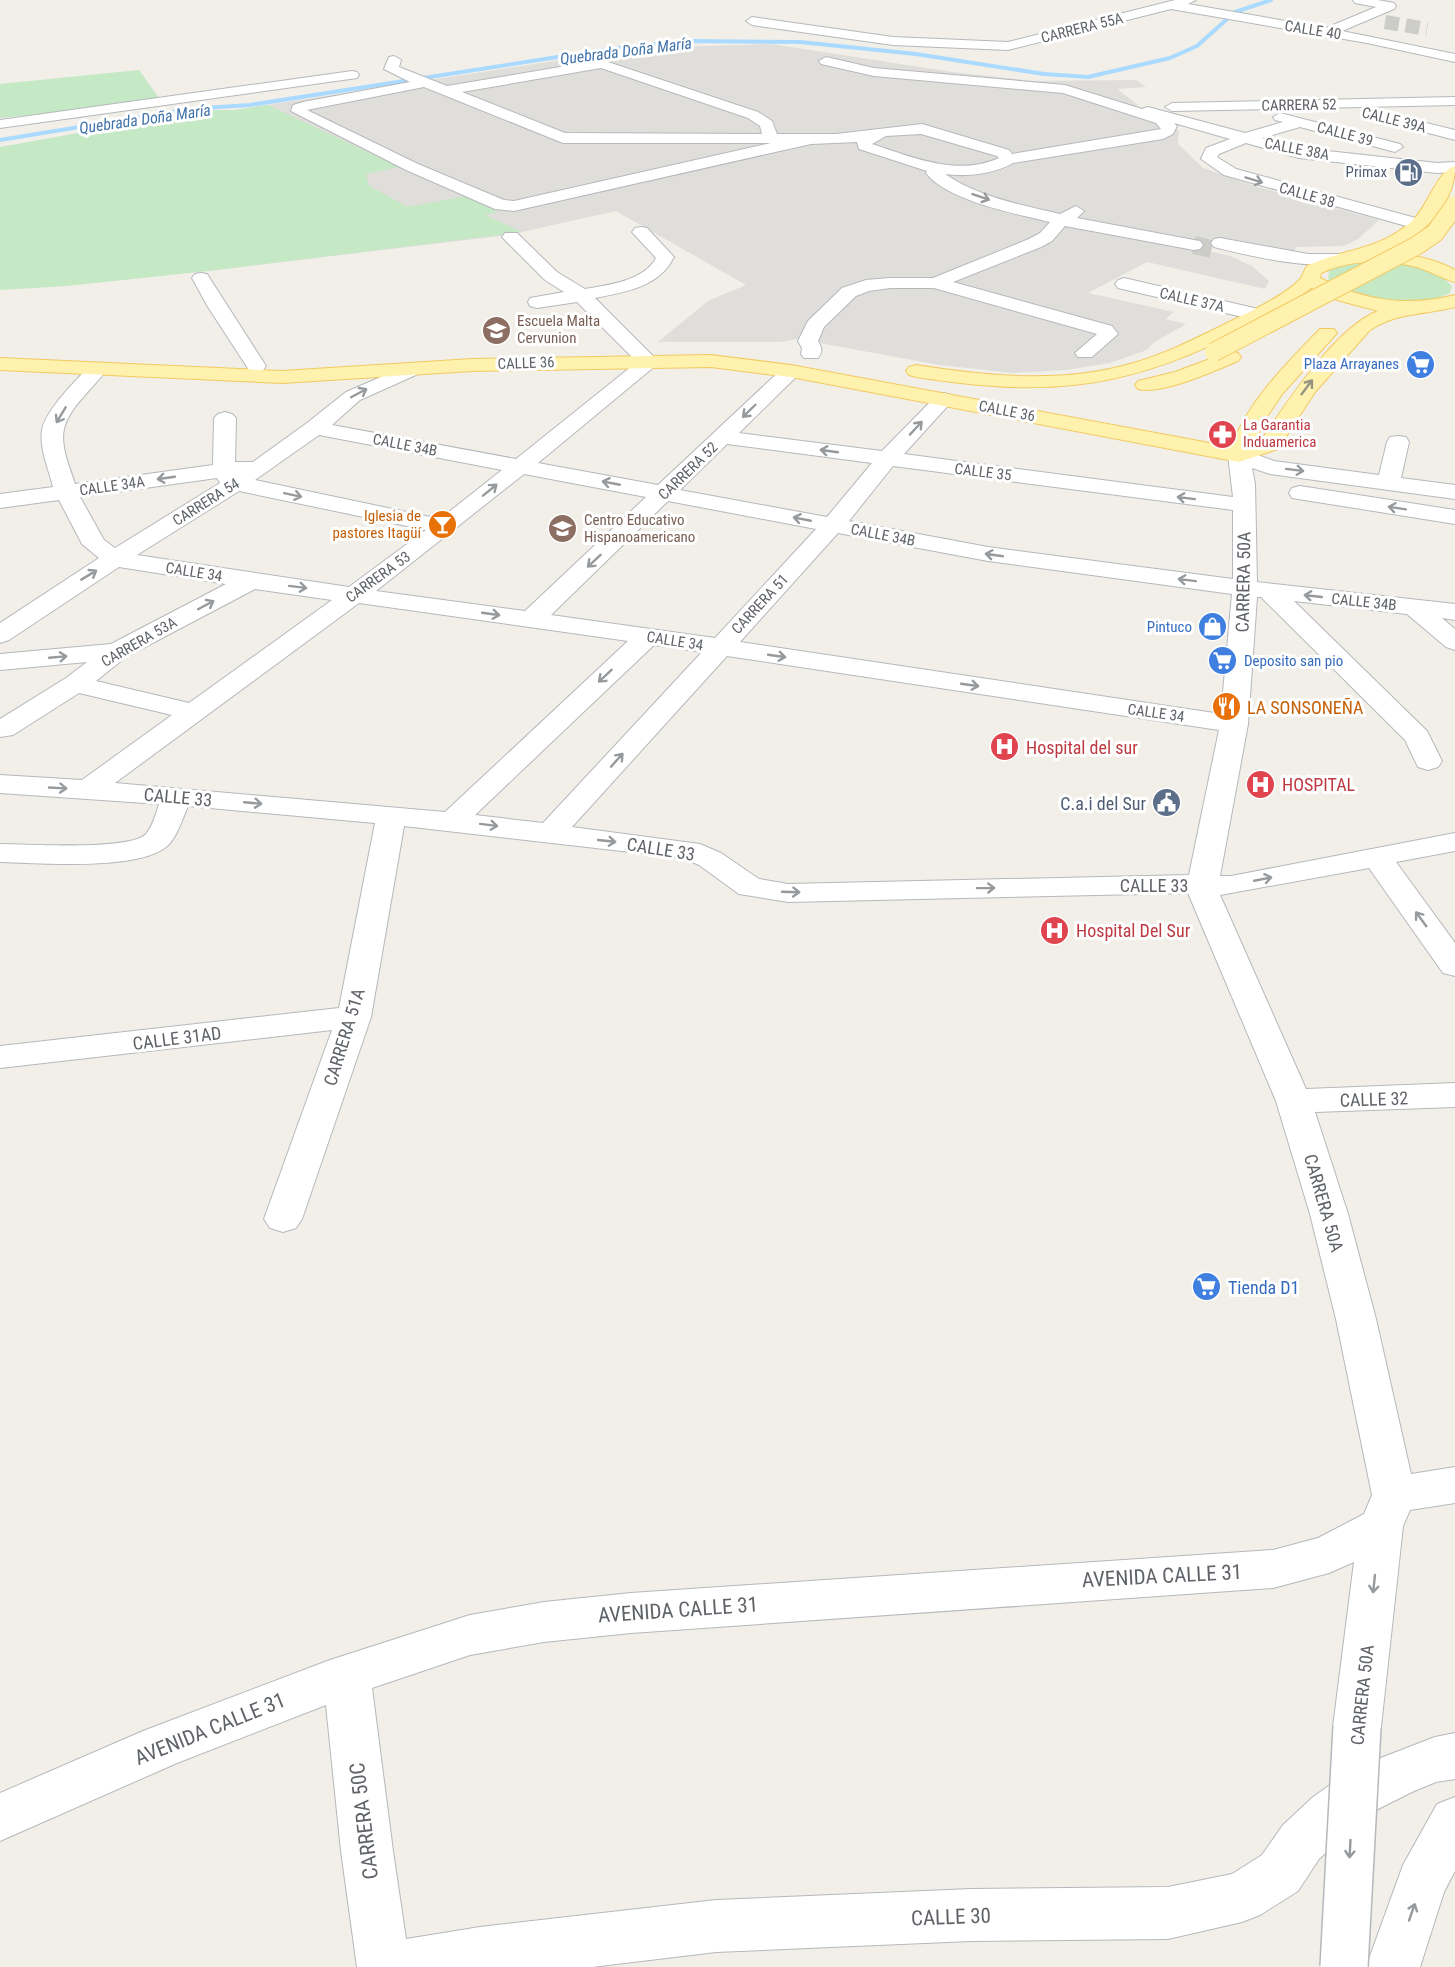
<svg xmlns="http://www.w3.org/2000/svg" width="1455" height="1967" font-family="'Roboto Condensed',sans-serif">
	<rect width="100%" height="100%" fill="#f1efe8"/>
	<!-- industrial -->
	<path fill="#e0deda" d="M771 44 953 72 1035 81 1136 80 1146 87 1117 89 1138 105 1135 107 1167 118 1179 131 1178 144 1203 168 1258 187 1379 220 1358 239 1344 246 1295 247V252L1204 238 1191 247 1230 256 1252 266 1269 281 1265 289 1147 262 1088 293 1174 312 1165 319 1186 324 1153 343 1147 350 1110 363 1066 370 1013 373 940 365 797 339 782 342H658L708 301 746 285 616 211 508 235 208 271 207 110H235L638 48Z"/>
	<!-- green -->
	<g fill="#c5e8c5">
		<path d="M139 70 161 101 0 118V84Z"/>
		<path d="M268 105 399 167 366 174 369 186 408 207 466 196 499 211 485 215 522 232 208 271 67 286 0 290V147L207 110H235Z"/>
		<path d="M1356 261C1388 263 1429 261 1452 286L1450 293C1415 310 1358 304 1328 279L1329 271 1340 265Z"/>
	</g>
	<g fill="none" stroke-linecap="round" stroke-linejoin="round">
		<!-- stream -->
		<path stroke="#aadaff" stroke-width="4" d="M0 140 189 109 250 105 609 49 687 41 800 42 916 54 1044 74 1088 77 1170 58 1197 46 1235 12 1271 0"/>
		<!-- minor-tunnel-far1 -->
		<path stroke="#ccccc8" stroke-width="14" stroke-dasharray="14 7" stroke-linecap="butt" d="M1385 22 1427 29"/>
		<!-- minor-tunnel -->
		<path stroke="#ccccc8" stroke-width="18" stroke-dasharray="18 9" stroke-linecap="butt" d="M1194 245 1212 249"/>
		<defs>
			<g id="minor">
				<path d="M1175 0H1196L1188 4 1326 28 1376 7 1355 3 1353 0H1378L1394 3 1396 6 1394 9 1342 31 1455 54V62L1367 43 1171 9 1008 50 893 45 752 25 746 21 752 17 893 37 1008 42Z"/>
				<path d="M394 56 401 60 399 67 447 86 602 60 758 112 772 121 777 134H836L922 124 1009 150 1012 154 1161 129 1156 123 1063 93 874 76 821 64 819 61 826 57 874 68 1065 85 1142 109 1148 107 1245 133 1283 122 1275 120 1273 117 1280 113 1400 144 1403 147 1395 152 1300 127 1262 138 1300 148 1437 163 1455 162V172L1437 173 1299 158 1246 143 1219 154 1217 157 1236 169 1423 220 1426 224 1423 228 1417 229 1224 175 1201 159 1206 148 1230 139 1174 123 1177 126 1173 134 1163 139 1013 163C994 174 966 177 945 174 978 197 1022 205 1060 214L1076 206 1084 211 1077 218 1194 240 1200 241 1203 245 1200 249 1194 250 1065 226 1052 241 1041 247 953 282 1112 326 1118 334 1092 357H1078L1075 353 1097 334 934 288H890L869 291 856 296 824 327 818 341C822 348 823 351 818 358H804L801 354 802 348 798 341 808 321 842 288 866 280 890 278H933L1029 239 1040 233 1050 222C1017 214 947 201 926 173L927 171 859 149 857 142 811 144 514 211 495 209 406 170 291 111 293 105 303 102 410 82 384 69 389 57ZM601 68 748 118 760 126 762 134 565 133 462 92ZM424 87 563 143H771L514 201 504 200 418 164 307 110ZM921 134 997 156 999 158C957 177 912 157 872 144L886 136Z"/>
				<path d="M352 71 357 72 359 75 357 78 0 128V120Z"/>
				<path d="M1455 97V105L1172 111 1165 107 1172 103Z"/>
				<path d="M1373 110 1455 130V140L1368 117 1366 114Z"/>
				<path d="M641 227 647 228 674 257C659 287 626 292 595 298L654 357 657 361 655 366 538 463 658 485 784 367H798L801 371 798 375 739 433 882 451 937 395 944 393 951 395 954 399 904 454 1233 497 1228 455 1231 450 1239 448 1274 461 1379 475 1387 442 1390 437 1398 436 1406 437 1409 442 1401 478 1455 485V499L1270 474 1252 468 1255 484 1257 582 1455 604V620L1442 618 1455 629V650L1446 647 1407 614 1294 601 1427 731 1442 761 1438 767 1428 770 1418 767 1405 740 1261 597H1257L1248 724 1220 876H1231L1455 833V851L1396 862 1455 943V976L1443 973 1369 868 1220 895 1306 1089 1455 1083V1107L1315 1112 1348 1214 1376 1319 1411 1474 1455 1467V1503L1410 1510 1403 1526 1381 1727 1374 1743 1357 1749 1340 1743 1333 1727 1354 1562 1329 1573 1273 1588 631 1633 544 1642 470 1655 372 1688 393 1851 406 1939 480 1927 716 1900 971 1889 1168 1887 1232 1874 1262 1855 1283 1825 1313 1797 1340 1778 1378 1759 1435 1737 1455 1733V1779L1436 1782 1414 1791 1376 1810 1349 1831 1319 1859 1298 1891 1260 1915 1242 1922 1168 1939 971 1941 716 1952 592 1967H357L341 1851 326 1705 177 1763 0 1841V1793L143 1731 330 1660 470 1615 544 1602 631 1593 1273 1550 1318 1538 1364 1514 1372 1495 1336 1319 1310 1214 1276 1101 1188 893 788 902 739 894 699 865 683 858 404 826 371 1017 302 1219 296 1228 283 1232 270 1228 264 1219 332 1030 0 1068V1046L339 1008 375 823 188 806C182 820 177 838 166 847 136 871 38 863 0 862V844C26 844 130 851 146 834 153 826 156 813 159 804L0 793V775L82 780 172 715 79 693 13 735 0 737V719L66 678 87 662 0 670V654L111 644 226 584 119 567 9 640 0 643V623L99 558 82 544 59 500 0 508V494L53 487C49 470 39 448 42 430 46 409 76 381 90 365H104L107 369C94 388 69 407 64 429 60 446 70 468 75 484L213 465 214 418 218 414 225 412 232 414 236 418 235 462H253L307 423 346 392 411 364 418 366 421 370 418 374 360 400 332 425 516 459 637 362 577 302 537 308 530 306 528 302 530 298 564 292 545 280 502 237 505 233H517L557 272 585 289C608 285 644 281 656 258L632 232 635 228ZM319 435 502 470 440 519 255 480ZM727 444 872 463 827 517 680 490ZM893 466 1233 510V579L988 547 849 521ZM524 474 646 497 525 611 376 591ZM217 478 220 483 115 548 104 540 80 497ZM239 491 426 530 349 587 137 555ZM668 501 816 529 715 638 551 615ZM838 533 988 561 1232 594 1221 714 740 642ZM255 589 332 600 189 703 96 681 126 657ZM359 603 628 641 445 812 115 783ZM654 645 702 652 543 823 475 815ZM727 656 1219 730 1189 875 788 884 759 879 721 853 700 844 572 827Z"/>
				<path d="M1220 238 1308 254H1348L1351 258 1348 262C1313 271 1250 256 1214 247L1211 243 1214 239Z"/>
				<path d="M201 273 207 274 266 366 263 370H249L208 307 192 278 195 274Z"/>
				<path d="M1124 278 1267 311 1269 315 1267 319 1260 321 1118 288 1115 284 1118 280Z"/>
				<path d="M1300 486 1455 510V524L1292 498 1289 493 1292 488Z"/>
				<path d="M1455 1797V1871L1444 1892 1420 1967H1366L1403 1865 1437 1804Z"/>
			</g>
			<g id="major">
				<path d="M1455 166C1455 206 1421 237 1387 252 1410 255 1434 258 1455 270V282C1443 279 1432 272 1420 268 1388 259 1351 259 1321 273L1320 278C1364 301 1407 307 1455 295V307C1425 315 1395 312 1369 331L1315 392 1278 449 1239 462 791 377 711 367 472 371 282 383 0 370V358L282 371 472 359 711 355 791 365 1231 447C1249 400 1286 364 1320 329H1334L1337 333 1283 393 1264 421 1255 442 1262 439C1288 401 1336 327 1378 311L1337 300 1311 288C1286 308 1257 323 1228 337 1117 392 1037 396 916 377L909 375 906 371 909 367 916 365C986 376 1061 384 1130 364 1163 355 1195 339 1227 323 1246 314 1288 294 1301 278 1303 275 1304 270 1307 266 1344 248 1380 251 1413 220 1428 206 1437 171 1455 166Z"/>
				<path d="M1231 351 1238 353 1241 357 1238 361C1214 371 1162 395 1138 389L1135 385 1138 381 1175 372Z"/>
			</g>
		</defs>
		<!-- minor casing -->
		<use href="#minor" stroke="#b5b8bc" stroke-width="2"/>
		<!-- major casing -->
		<use href="#major" stroke="#f2c960" stroke-width="2"/>
		<!-- minor -->
		<use href="#minor" fill="#fff" fill-rule="evenodd"/>
		<!-- major -->
		<use href="#major" fill="#fff2af" fill-rule="evenodd"/>
		<defs>
			<path id="minor-bridge" d="M1344 1967 1357 1727"/>
			<path id="major-bridge" d="M1214 352 1416 246 1435 233 1455 205"/>
		</defs>
		<!-- minor-bridge casing -->
		<use href="#minor-bridge" stroke="#b5b8bc" stroke-width="50" stroke-linecap="butt"/>
		<!-- major-bridge casing -->
		<use href="#major-bridge" stroke="#f2c960" stroke-width="20" stroke-linecap="butt"/>
		<!-- minor-bridge -->
		<use href="#minor-bridge" stroke="#fff" stroke-width="47"/>
		<!-- major-bridge -->
		<use href="#major-bridge" stroke="#fff2af" stroke-width="18"/>
	</g>
	<!-- one-way arrows -->
	<defs><path id="oneway-shaft" d="M-6 0H5M1.5-3L5.5 0L1.5 3" fill="none" stroke-width="1.6" stroke-linecap="round" stroke-linejoin="round" transform="scale(1.5)"/></defs>
	<g stroke="#979a9d">
		<use href="#oneway-shaft" transform="translate(1254 180) rotate(17)"/>
		<use href="#oneway-shaft" transform="translate(981 197) rotate(19)"/>
		<use href="#oneway-shaft" transform="translate(359 393) rotate(-28)"/>
		<use href="#oneway-shaft" transform="translate(749 411) rotate(136)"/>
		<use href="#oneway-shaft" transform="translate(61 415) rotate(121)"/>
		<use href="#oneway-shaft" transform="translate(916 428) rotate(-47)"/>
		<use href="#oneway-shaft" transform="translate(829 451) rotate(-172)"/>
		<use href="#oneway-shaft" transform="translate(1295 470) rotate(7)"/>
		<use href="#oneway-shaft" transform="translate(166 478) rotate(172)"/>
		<use href="#oneway-shaft" transform="translate(611 483) rotate(-169)"/>
		<use href="#oneway-shaft" transform="translate(490 490) rotate(-39)"/>
		<use href="#oneway-shaft" transform="translate(293 495) rotate(12)"/>
		<use href="#oneway-shaft" transform="translate(1186 498) rotate(-173)"/>
		<use href="#oneway-shaft" transform="translate(1397 508) rotate(-171)"/>
		<use href="#oneway-shaft" transform="translate(802 519) rotate(-169)"/>
		<use href="#oneway-shaft" transform="translate(994 555) rotate(-172)"/>
		<use href="#oneway-shaft" transform="translate(594 561) rotate(137)"/>
		<use href="#oneway-shaft" transform="translate(89 575) rotate(-31)"/>
		<use href="#oneway-shaft" transform="translate(1187 580) rotate(-173)"/>
		<use href="#oneway-shaft" transform="translate(298 587) rotate(7)"/>
		<use href="#oneway-shaft" transform="translate(1313 596) rotate(-174)"/>
		<use href="#oneway-shaft" transform="translate(206 605) rotate(-28)"/>
		<use href="#oneway-shaft" transform="translate(491 614) rotate(8)"/>
		<use href="#oneway-shaft" transform="translate(777 656) rotate(8)"/>
		<use href="#oneway-shaft" transform="translate(58 657) rotate(-5)"/>
		<use href="#oneway-shaft" transform="translate(605 676) rotate(137)"/>
		<use href="#oneway-shaft" transform="translate(970 685) rotate(8)"/>
		<use href="#oneway-shaft" transform="translate(617 760) rotate(-48)"/>
		<use href="#oneway-shaft" transform="translate(58 788) rotate(3)"/>
		<use href="#oneway-shaft" transform="translate(253 803) rotate(5)"/>
		<use href="#oneway-shaft" transform="translate(489 825) rotate(7)"/>
		<use href="#oneway-shaft" transform="translate(607 841) rotate(6)"/>
		<use href="#oneway-shaft" transform="translate(1263 879) rotate(-11)"/>
		<use href="#oneway-shaft" transform="translate(986 888) rotate(-1)"/>
		<use href="#oneway-shaft" transform="translate(791 892) rotate(2)"/>
		<use href="#oneway-shaft" transform="translate(1421 919) rotate(-126)"/>
		<use href="#oneway-shaft" transform="translate(1374 1584) rotate(96)"/>
		<use href="#oneway-shaft" transform="translate(1350 1849) rotate(93)"/>
		<use href="#oneway-shaft" transform="translate(1412 1912) rotate(-71)"/>
	</g>
	<use stroke="#979581" href="#oneway-shaft" transform="translate(1307 387) rotate(-53)"/>
	<!-- icons -->
	<defs>
		<symbol id="fuel-disc" viewBox="-11 -11 22 22"><circle r="9.5" fill="#5c6f8a" stroke="#fff"/><path d="M-5.5-6h7V0h2V4h1.3V-2.5L3-4.5l.8-.8L6-3V5H2.5V1h-1V6h-7ZM-4.2-4.7v3.2H.2V-4.7Z" fill="#fff"/></symbol>
		<symbol id="school-disc" viewBox="-11 -11 22 22"><circle r="9.5" fill="#8d6e63" stroke="#fff"/><path d="M0-5L7-2L0 1L-7-2ZM-4 1L0 2.5L4 1V4Q0 6-4 4Z" fill="#fff"/></symbol>
		<symbol id="supermarket-disc" viewBox="-11 -11 22 22"><circle r="9.5" fill="#3f7fe0" stroke="#fff"/><path d="M-6-5.5h2.5l.6 2H6L4.5 2H-2.5L-4.4-4H-6ZM-1.5 3.2a1.3 1.3 0 1 0 .1 0ZM3 3.2a1.3 1.3 0 1 0 .1 0Z" fill="#fff"/></symbol>
		<symbol id="pharmacy-disc" viewBox="-11 -11 22 22"><circle r="9.5" fill="#e0444e" stroke="#fff"/><path d="M-2-6h4v4h4v4h-4v4h-4v-4h-4v-4h4Z" fill="#fff"/></symbol>
		<symbol id="bar-disc" viewBox="-11 -11 22 22"><circle r="9.5" fill="#e8710a" stroke="#fff"/><path d="M-6-5H6L.8 .8V4.5H3.5V6h-7V4.5H-.8V.8Z" fill="#fff"/></symbol>
		<symbol id="shop-disc" viewBox="-11 -11 22 22"><circle r="9.5" fill="#3f7fe0" stroke="#fff"/><path d="M-5-2.5h2.3a2.7 3.5 0 0 1 5.4 0H5L5.5 6h-11ZM-1.5-2.5h3a1.5 2.3 0 0 0-3 0Z" fill="#fff"/></symbol>
		<symbol id="restaurant-disc" viewBox="-11 -11 22 22"><circle r="9.5" fill="#e8710a" stroke="#fff"/><path d="M-5-6h1v4h1v-4h1v4h1v-4h1v5L-1.5 .5V6h-2V.5L-5-1ZM5-6V6H3V1.5H1.5Q1.5-4 5-6Z" fill="#fff"/></symbol>
		<symbol id="hospital-disc" viewBox="-11 -11 22 22"><circle r="9.5" fill="#e0444e" stroke="#fff"/><path d="M-5-5h3v3.5h4V-5h3V5h-3V1.5h-4V5h-3Z" fill="#fff"/></symbol>
		<symbol id="civic-disc" viewBox="-11 -11 22 22"><circle r="9.5" fill="#5c6f8a" stroke="#fff"/><path d="M-.6-6.5H3V-4.5H.6V-3L4-1V1h2V6H-6V1h2V-1L-.6-3ZM-1.2 2.5V6h2.4V2.5Z" fill="#fff"/></symbol>
	</defs>
	<g fill-rule="evenodd">
		<use href="#fuel-disc" x="1392" y="156" width="33" height="33"/>
		<use href="#school-disc" x="480" y="314" width="33" height="33"/>
		<use href="#supermarket-disc" x="1404" y="348" width="33" height="33"/>
		<use href="#pharmacy-disc" x="1206" y="418" width="33" height="33"/>
		<use href="#bar-disc" x="426" y="508" width="33" height="33"/>
		<use href="#school-disc" x="546" y="512" width="33" height="33"/>
		<use href="#shop-disc" x="1196" y="610" width="33" height="33"/>
		<use href="#supermarket-disc" x="1206" y="644" width="33" height="33"/>
		<use href="#restaurant-disc" x="1210" y="690" width="33" height="33"/>
		<use href="#hospital-disc" x="988" y="730" width="33" height="33"/>
		<use href="#hospital-disc" x="1244" y="768" width="33" height="33"/>
		<use href="#civic-disc" x="1150" y="786" width="33" height="33"/>
		<use href="#hospital-disc" x="1038" y="914" width="33" height="33"/>
		<use href="#supermarket-disc" x="1190" y="1270" width="33" height="33"/>
	</g>
	<g text-anchor="middle" dominant-baseline="central" stroke-width="6" stroke-linejoin="round" paint-order="stroke">
		<!-- far-street labels -->
		<g font-size="15" fill="#5f6368" stroke="#fff">
			<text transform="translate(1082 28) rotate(-14)">CARRERA 55A</text>
			<text transform="translate(1313 30) rotate(9)">CALLE 40</text>
			<text transform="translate(1299 105) rotate(-1)">CARRERA 52</text>
			<text transform="translate(1394 120) rotate(14)">CALLE 39A</text>
			<text transform="translate(1345 134) rotate(15)">CALLE 39</text>
			<text transform="translate(1297 149) rotate(11)">CALLE 38A</text>
			<text transform="translate(1307 195) rotate(16)">CALLE 38</text>
			<text transform="translate(1192 300) rotate(13)">CALLE 37A</text>
			<text transform="translate(526 363) rotate(-2)">CALLE 36</text>
			<text transform="translate(1007 411) rotate(11)">CALLE 36</text>
			<text transform="translate(405 445) rotate(11)">CALLE 34B</text>
			<text transform="translate(688 471) rotate(-44)">CARRERA 52</text>
			<text transform="translate(983 472) rotate(7)">CALLE 35</text>
			<text transform="translate(112 486) rotate(-8)">CALLE 34A</text>
			<text transform="translate(206 502) rotate(-32)">CARRERA 54</text>
			<text transform="translate(883 535) rotate(11)">CALLE 34B</text>
			<text transform="translate(194 572) rotate(9)">CALLE 34</text>
			<text transform="translate(378 577) rotate(-36)">CARRERA 53</text>
			<text transform="translate(1364 602) rotate(6)">CALLE 34B</text>
			<text transform="translate(760 604) rotate(-47)">CARRERA 51</text>
			<text transform="translate(675 641) rotate(9)">CALLE 34</text>
			<text transform="translate(139 642) rotate(-30)">CARRERA 53A</text>
			<text transform="translate(1156 713) rotate(8)">CALLE 34</text>
		</g>
		<!-- far-service labels -->
		<g font-size="15" fill="#4e5e75" stroke="#fff" text-anchor="end">
			<text x="1387" y="172">Primax</text>
		</g>
		<!-- far-education labels -->
		<g font-size="15" fill="#785e54" stroke="#fff" text-anchor="start">
			<text x="517" y="321">Escuela Malta<tspan x="517" dy="17">Cervunion</tspan></text>
			<text x="584" y="520">Centro Educativo<tspan x="584" dy="17">Hispanoamericano</tspan></text>
		</g>
		<!-- far-shop labels -->
		<g font-size="15" fill="#366cbe" stroke="#fff" text-anchor="end">
			<text x="1399" y="364">Plaza Arrayanes</text>
			<text x="1192" y="627">Pintuco</text>
			<text x="1244" y="661" text-anchor="start">Deposito san pio</text>
		</g>
		<!-- far-health labels -->
		<g font-size="15" fill="#be3a42" stroke="#fff" text-anchor="start">
			<text x="1243" y="425">La Garantia<tspan x="1243" dy="17">Induamerica</tspan></text>
		</g>
		<!-- far-food labels -->
		<g font-size="15" fill="#c56008" stroke="#fff" text-anchor="end">
			<text x="421" y="516">Iglesia de<tspan x="421" dy="17">pastores Itagüí</tspan></text>
		</g>
		<!-- far-water labels -->
		<g font-size="16" font-style="italic" fill="#4174aa" stroke="#fff">
			<text transform="translate(626 51) rotate(-7)">Quebrada Doña María</text>
			<text transform="translate(145 119) rotate(-8)">Quebrada Doña María</text>
		</g>
		<!-- street labels -->
		<g font-size="18" fill="#5f6368" stroke="#fff">
			<text transform="translate(1243 582) rotate(-89)">CARRERA 50A</text>
			<text transform="translate(178 797) rotate(5)">CALLE 33</text>
			<text transform="translate(661 849) rotate(9)">CALLE 33</text>
			<text x="1154" y="885">CALLE 33</text>
			<text transform="translate(344 1037) rotate(-73)">CARRERA 51A</text>
			<text transform="translate(177 1038) rotate(-7)">CALLE 31AD</text>
			<text transform="translate(1374 1099) rotate(-2)">CALLE 32</text>
			<text transform="translate(1324 1203) rotate(74)">CARRERA 50A</text>
			<text transform="translate(1362 1695) rotate(-84)">CARRERA 50A</text>
		</g>
		<!-- food labels -->
		<g font-size="18" fill="#c56008" stroke="#fff" text-anchor="start">
			<text x="1247" y="707">LA SONSONEÑA</text>
		</g>
		<!-- health labels -->
		<g font-size="18" fill="#be3a42" stroke="#fff" text-anchor="start">
			<text x="1026" y="747">Hospital del sur</text>
			<text x="1282" y="784">HOSPITAL</text>
			<text x="1076" y="930">Hospital Del Sur</text>
		</g>
		<!-- service labels -->
		<g font-size="18" fill="#4e5e75" stroke="#fff" text-anchor="end">
			<text x="1146" y="803">C.a.i del Sur</text>
		</g>
		<!-- shop labels -->
		<g font-size="18" fill="#366cbe" stroke="#fff" text-anchor="start">
			<text x="1228" y="1287">Tienda D1</text>
		</g>
		<!-- near-street labels -->
		<g font-size="21" fill="#5f6368" stroke="#fff">
			<text transform="translate(1162 1576) rotate(-3)">AVENIDA CALLE 31</text>
			<text transform="translate(678 1610) rotate(-4)">AVENIDA CALLE 31</text>
			<text transform="translate(210 1729) rotate(-22)">AVENIDA CALLE 31</text>
			<text transform="translate(364 1821) rotate(-97)">CARRERA 50C</text>
			<text transform="translate(951 1917) rotate(-2)">CALLE 30</text>
		</g>
	</g>
</svg>
